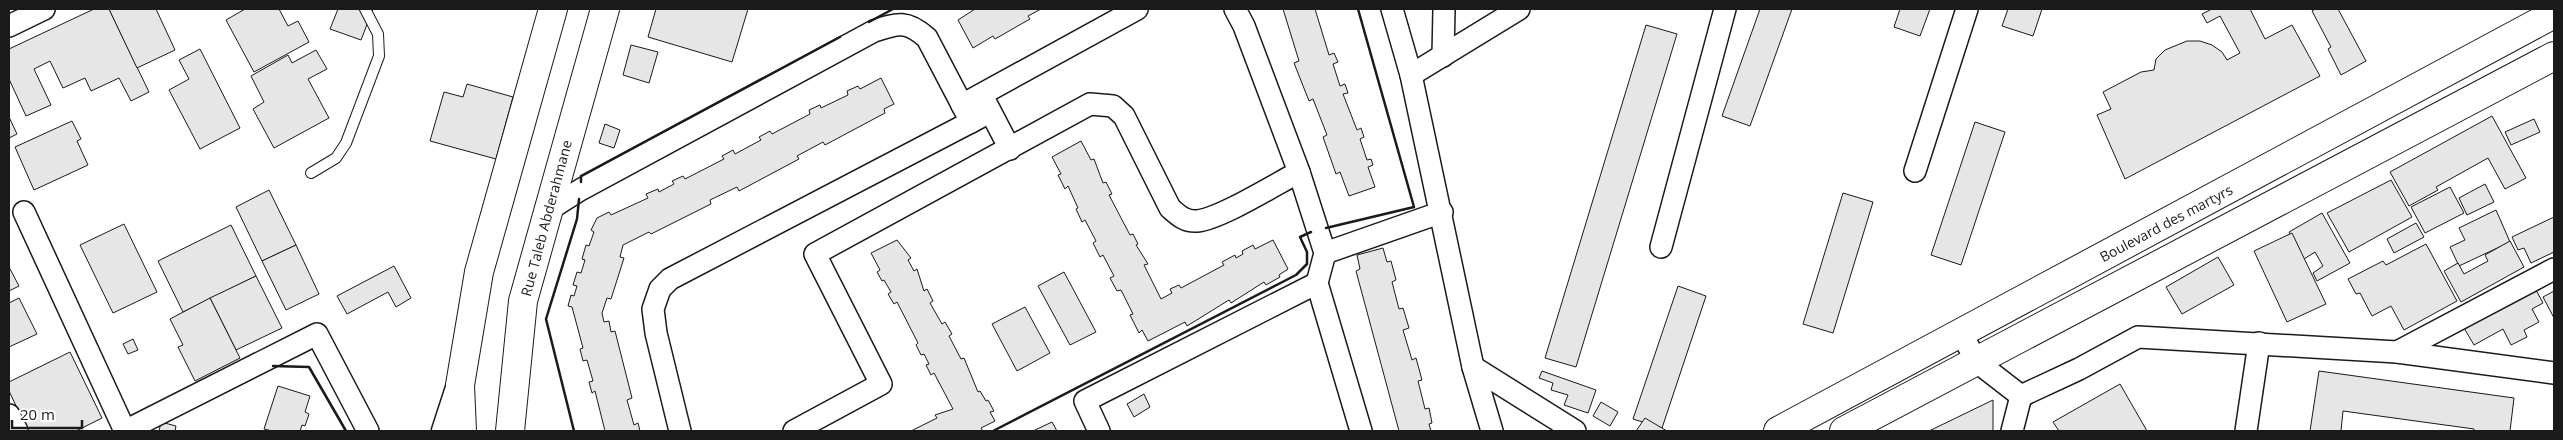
<svg xmlns="http://www.w3.org/2000/svg" width="2563" height="440" font-family="'Open Sans',sans-serif">
	<rect width="100%" height="100%" fill="#fff"/>
	<!-- building -->
	<g fill="#e6e6e6" stroke="#1a1a1a">
		<path d="M94 9H109L149 92 131 101 119 78 91 91 85 78 63 88 50 61 34 69 51 105 26 116 9 79V49Z"/>
		<path d="M109 9H156L175 50 137 68Z"/>
		<path d="M245 9H279L288 26 298 21 309 42 254 72 226 20Z"/>
		<path d="M338 9H373L361 40 330 29Z"/>
		<path d="M656 9H748L732 62 648 37Z"/>
		<path d="M975 9H1041L1028 16 1030 19 995 39 993 36 973 48 958 20Z"/>
		<path d="M1283 9H1315L1329 55 1334 53 1338 62 1333 64 1340 86 1345 84 1348 93 1343 94 1357 130 1361 128 1364 137 1360 139 1367 160 1371 159 1373 165 1368 167 1375 187 1349 196 1340 172 1336 174 1323 137 1327 135 1313 99 1309 101 1294 63 1299 61Z"/>
		<path d="M1760 9H1792L1750 126 1722 116Z"/>
		<path d="M1900 9H1930L1920 36 1894 27Z"/>
		<path d="M2008 9H2042L2033 36 2002 26Z"/>
		<path d="M2212 9H2250L2265 39 2292 25 2320 76 2125 179 2097 115 2111 109 2103 92 2141 72 2154 70 2156 59 2165 50 2187 41H2200L2212 45 2222 52 2227 60 2240 53 2220 16 2207 23 2202 14Z"/>
		<path d="M2315 9H2338L2366 61 2341 75 2328 49 2331 47 2312 11Z"/>
		<path d="M1646 25 1677 34 1576 367 1545 358Z"/>
		<path d="M631 45 658 52 649 83 623 75Z"/>
		<path d="M200 49 240 128 200 149 169 90 189 79 179 60Z"/>
		<path d="M316 50 327 69 308 79 329 118 274 148 253 109 264 102 251 76 288 55 292 63Z"/>
		<path d="M881 78 894 104 884 109 885 113 825 145 823 142 797 156 799 159 739 191 737 187 710 200 711 204 651 234 649 232 623 245 620 257 624 258 611 299 607 298 602 313 604 322 609 321 611 332 615 331 632 398 627 400 634 425 638 423 640 431H605L595 391 592 393 589 382 593 381 587 360 583 361 580 349 583 348 572 307 568 306 571 295 574 296 577 286 573 285 577 272 581 273 585 260 582 259 586 245 589 246 594 232 591 230 597 218 609 212 611 215 648 198 646 194 658 189 659 192 674 184 672 181 683 176 685 179 724 159 722 156 733 150 735 154 761 140 759 137 770 131 772 134 810 114 809 110 820 105 821 108 848 95 847 91 858 86 860 89Z"/>
		<path d="M467 84 513 97 496 159 430 141 444 92 463 97Z"/>
		<path d="M2492 116 2526 178 2505 189 2488 158 2436 187 2438 190 2409 206 2390 172Z"/>
		<path d="M9 117 17 134 9 138Z"/>
		<path d="M2534 119 2540 132 2511 145 2505 132Z"/>
		<path d="M72 121 81 139 77 141 88 165 34 190 15 147Z"/>
		<path d="M1975 122 2005 132 1961 265 1931 255Z"/>
		<path d="M605 124 620 130 614 148 599 143Z"/>
		<path d="M1081 141 1091 160 1094 159 1103 183 1106 182 1112 194 1109 195 1130 235 1133 234 1138 244 1136 245 1148 264 1144 265 1161 299 1172 293 1170 289 1179 285 1181 288 1224 265 1222 262 1235 255 1236 258 1243 254 1242 251 1253 245 1255 249 1273 240 1288 269 1279 275 1280 277 1266 285 1264 282 1231 303 1229 300 1187 326 1185 322 1148 341 1142 330 1139 333 1130 315 1133 314 1121 290 1117 291 1110 278 1114 276 1103 255 1100 257 1093 243 1096 241 1085 220 1082 222 1076 209 1078 208 1068 186 1065 189 1058 175 1061 174 1052 157Z"/>
		<path d="M2391 180 2412 217 2349 252 2327 213Z"/>
		<path d="M2485 184 2494 202 2467 215 2459 198Z"/>
		<path d="M2450 187 2464 213 2425 233 2411 207Z"/>
		<path d="M269 190 296 245 262 261 236 207Z"/>
		<path d="M1843 193 1873 202 1833 333 1803 324Z"/>
		<path d="M2496 210 2510 242 2459 266 2450 247 2465 240 2459 228Z"/>
		<path d="M2322 213 2350 263 2317 281 2313 273 2323 266 2315 252 2304 259 2289 232Z"/>
		<path d="M2554 217V252L2531 263 2524 248 2518 250 2512 237Z"/>
		<path d="M2416 223 2424 237 2394 253 2387 239Z"/>
		<path d="M124 224 157 292 113 313 80 245Z"/>
		<path d="M231 225 256 276 183 312 158 261Z"/>
		<path d="M2292 233 2326 304 2287 322 2254 251Z"/>
		<path d="M897 240 911 258 908 260 914 271 917 269 924 291 927 289 933 301 930 303 942 324 945 322 952 334 949 336 961 359 964 358 978 392 980 391 986 401 988 400 994 411 990 412 995 421 981 428 983 431H911L937 418 935 415 953 409 934 373 931 375 926 365 929 364 924 354 921 355 916 345 918 343 897 302 894 304 888 294 891 292 884 280 882 281 877 272 880 270 871 253Z"/>
		<path d="M2510 241 2524 267 2461 302 2444 271 2458 263 2464 274 2488 261 2485 255Z"/>
		<path d="M2426 244 2457 301 2404 330 2391 306 2372 316 2360 293 2356 294 2348 279 2383 261 2386 265Z"/>
		<path d="M296 245 319 294 286 310 262 261Z"/>
		<path d="M1383 248 1387 262 1391 261 1396 280 1392 282 1399 309 1403 308 1409 328 1403 330 1412 360 1416 358 1422 380 1418 381 1425 409 1429 408 1432 423 1429 424 1431 431H1399L1356 271 1360 269 1357 255Z"/>
		<path d="M2218 257 2234 285 2182 314 2166 287Z"/>
		<path d="M394 266 411 298 396 307 388 292 347 314 337 296Z"/>
		<path d="M9 267 19 286 9 291Z"/>
		<path d="M1064 272 1096 332 1070 345 1038 286Z"/>
		<path d="M256 276 282 328 236 350 210 298Z"/>
		<path d="M1678 286 1706 296 1662 428 1633 419Z"/>
		<path d="M2536 290 2543 303 2532 309 2539 322 2524 330 2527 337 2511 345 2503 329 2474 345 2464 328Z"/>
		<path d="M2554 291V318L2543 297Z"/>
		<path d="M19 298 37 334 9 347V303Z"/>
		<path d="M210 298 240 358 195 381 178 347 183 345 170 319Z"/>
		<path d="M1025 307 1050 353 1017 371 992 324Z"/>
		<path d="M133 339 138 350 128 354 123 344Z"/>
		<path d="M70 352 102 418 76 431H28L9 391V382Z"/>
		<path d="M1542 371 1596 390 1588 413 1564 405 1568 395 1551 390 1553 383 1539 378Z"/>
		<path d="M2319 371 2514 398 2510 431H2474V429L2343 411 2341 431H2310Z"/>
		<path d="M2120 384 2147 431H2059L2053 422Z"/>
		<path d="M278 386 310 396 305 412 309 414 305 426 302 425 300 431H272L264 429Z"/>
		<path d="M1144 394 1150 407 1134 417 1127 404Z"/>
		<path d="M1993 400V431H1929Z"/>
		<path d="M1601 402 1618 412 1610 426 1593 416Z"/>
		<path d="M1645 418 1667 431H1636Z"/>
		<path d="M161 422 176 426 175 431H159Z"/>
		<path d="M1052 422 1057 431H1033Z"/>
	</g>
	<g fill="none" stroke-linecap="round" stroke-linejoin="round">
		<defs>
			<path id="service" d="M311 173 336 158 346 143 379 56 378 34 365 9"/>
			<g id="minor">
				<path d="M1392 9 1411 75 1473 367 1492 431"/>
				<path d="M9 26 44 9"/>
				<path d="M1443 56 1444 9"/>
				<path d="M1411 75 1519 9"/>
				<path d="M985 101 1010 149"/>
				<path d="M962 105 1137 9"/>
				<path d="M1915 171 1967 9"/>
				<path d="M547 211 580 190 874 31C898 23 907 20 927 38L971 122"/>
				<path d="M24 212 125 431"/>
				<path d="M1661 247 1725 9"/>
				<path d="M1325 253 1442 212"/>
				<path d="M1317 283 1361 431"/>
				<path d="M1961 333 1977 362 2021 396"/>
				<path d="M2397 352 2554 269"/>
				<path d="M1473 367 1575 431"/>
				<path d="M2021 396 2079 369 2138 337 2397 352 2554 373"/>
				<path d="M9 415 17 431"/>
				<path d="M125 431 317 334 368 431"/>
				<path d="M680 431 656 333 653 309 660 289 670 279 990 112"/>
				<path d="M794 431 881 384 815 254 1090 104 1113 106 1124 116 1170 208C1178 215 1185 222 1197 221 1220 219 1276 184 1299 172"/>
				<path d="M1099 431 1085 401 1317 283 1325 253 1299 172 1244 26 1235 9"/>
				<path d="M2012 431 2021 396"/>
				<path d="M2246 431 2259 343"/>
			</g>
			<path id="tertiary" d="M445 431 459 388"/>
			<g id="secondary">
				<path d="M462 431 460 385 479 272 553 9"/>
				<path d="M510 431 523 301 605 9"/>
			</g>
			<g id="trunk">
				<path d="M1778 431 2554 14"/>
				<path d="M1844 431 2554 56"/>
			</g>
		</defs>
		<!-- service casing -->
		<use href="#service" stroke="#1a1a1a" stroke-width="12"/>
		<!-- minor casing -->
		<use href="#minor" stroke="#1a1a1a" stroke-width="24"/>
		<!-- tertiary casing -->
		<use href="#tertiary" stroke="#1a1a1a" stroke-width="29"/>
		<!-- secondary casing -->
		<use href="#secondary" stroke="#1a1a1a" stroke-width="30"/>
		<!-- trunk casing -->
		<use href="#trunk" stroke="#1a1a1a" stroke-width="30"/>
		<!-- service -->
		<use href="#service" stroke="#fff" stroke-width="10"/>
		<!-- minor -->
		<use href="#minor" stroke="#fff" stroke-width="21"/>
		<!-- tertiary -->
		<use href="#tertiary" stroke="#fff" stroke-width="26"/>
		<!-- secondary -->
		<use href="#secondary" stroke="#fff" stroke-width="28"/>
		<!-- trunk -->
		<use href="#trunk" stroke="#fff" stroke-width="28"/>
		<!-- wall -->
		<g stroke="#1a1a1a" stroke-width="2.5">
			<path d="M869 22 893 9"/>
			<path d="M581 182V176L840 37"/>
			<path d="M1326 228 1414 207 1358 9"/>
			<path d="M273 366 309 367 346 431"/>
			<path d="M574 431 546 319 577 219 579 199"/>
			<path d="M993 431 1296 275 1307 264V252L1300 237 1311 232"/>
		</g>
	</g>
	<g text-anchor="middle" dominant-baseline="central" stroke-width="4" stroke-linejoin="round" paint-order="stroke">
		<!-- street labels -->
		<g font-size="14" fill="#1a1a1a" stroke="#fff">
			<text transform="translate(546 218) rotate(-75)">Rue Taleb Abderahmane</text>
			<text transform="translate(2166 223) rotate(-28)">Boulevard des martyrs</text>
		</g>
	</g>
	<!-- border -->
	<rect width="2563" height="440" fill="none" stroke="#1a1a1a" stroke-width="20"/>
	<!-- scale -->
	<path d="M12 420v8h70v-8" fill="none" stroke="#1a1a1a" stroke-width="2.5"/>
	<text x="20" y="420" font-size="15" fill="#1a1a1a" stroke="#ffffff" stroke-width="4" paint-order="stroke">20 m</text>
</svg>
